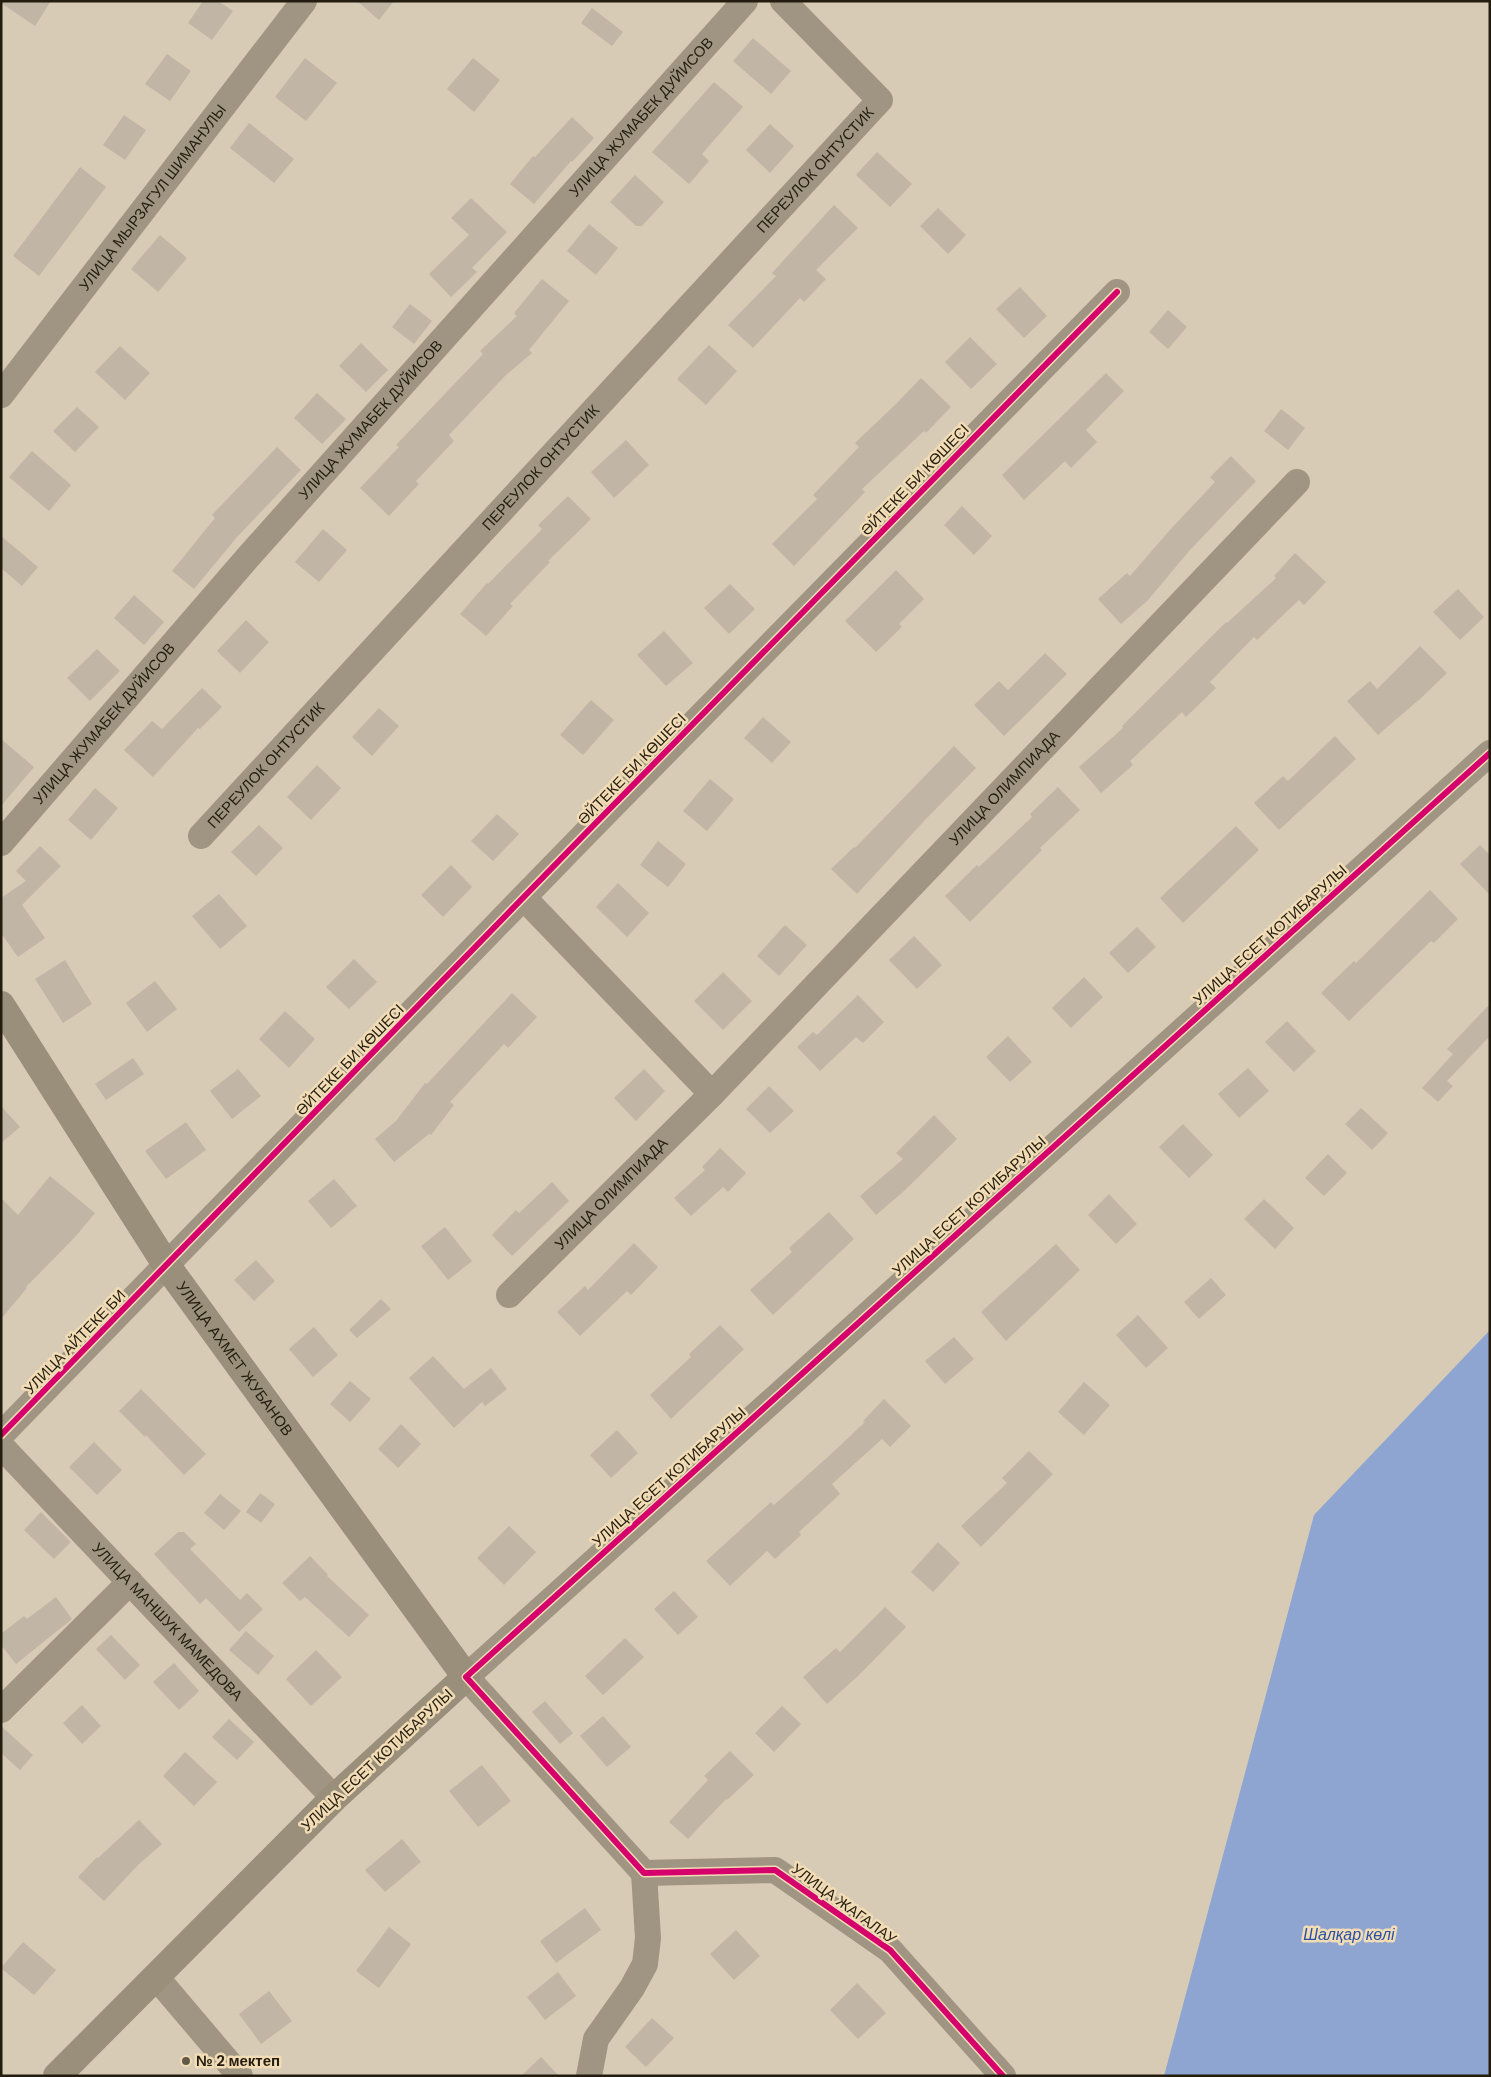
<svg xmlns="http://www.w3.org/2000/svg" width="1491" height="2077" font-family="'DM Sans',sans-serif">
	<rect width="100%" height="100%" fill="#d7cbb6"/>
	<!-- water -->
	<path fill="#8ea4d1" d="M1490 1330V2076H1164L1314 1515Z"/>
	<!-- building -->
	<g fill="#c1b5a6">
		<path d="M1 1H51L35 26 1 3Z"/>
		<path d="M203 1H218L233 11 212 40 188 23Z"/>
		<path d="M357 1H394L379 20Z"/>
		<path d="M592 8 623 32 612 46 581 23Z"/>
		<path d="M753 38 791 71 771 94 733 61Z"/>
		<path d="M167 54 191 71 170 101 145 84Z"/>
		<path d="M305 58 337 83 306 121 275 97Z"/>
		<path d="M473 58 500 80 474 112 447 89Z"/>
		<path d="M714 82 743 107 702 154 709 161 689 184 652 152Z"/>
		<path d="M124 115 146 130 125 160 103 145Z"/>
		<path d="M572 117 594 138 572 162 571 161 534 204 510 184 533 156 535 157Z"/>
		<path d="M249 123 294 159 274 183 230 148Z"/>
		<path d="M770 124 794 146 770 173 746 150Z"/>
		<path d="M877 152 912 184 890 207 856 175Z"/>
		<path d="M80 167 106 187 39 276 13 256Z"/>
		<path d="M635 175 664 202 642 226H636L610 202Z"/>
		<path d="M471 198 507 232 472 268 477 272 451 297 429 274 469 235 451 218Z"/>
		<path d="M834 205 858 228 816 270 826 279 804 302 800 298 753 348 728 325 776 276 772 273Z"/>
		<path d="M938 208 966 235 948 254 920 226Z"/>
		<path d="M589 224 618 248 596 275 567 251Z"/>
		<path d="M160 235 187 258 158 292 131 269Z"/>
		<path d="M542 279 569 301 529 350 532 353 505 376 449 435 454 441 416 481 419 484 389 516 360 488 399 447 396 445 483 354 480 351 517 316 514 313Z"/>
		<path d="M1020 287 1047 316 1024 338 996 309Z"/>
		<path d="M410 304 432 321 414 344 392 327Z"/>
		<path d="M1168 310 1187 327 1168 349 1149 332Z"/>
		<path d="M970 337 997 364 971 389 945 362Z"/>
		<path d="M361 343 388 370 366 392 339 366Z"/>
		<path d="M709 345 737 371 706 405 677 379Z"/>
		<path d="M120 346 150 373 125 400 95 372Z"/>
		<path d="M1106 373 1124 391 1086 430 1097 442 1071 468 1065 461 1024 500 1002 475Z"/>
		<path d="M921 378 951 407 926 433 924 431 862 489 865 492 794 566 772 544 817 499 813 495 859 447 855 443 896 404Z"/>
		<path d="M317 393 346 419 322 444 294 418Z"/>
		<path d="M77 407 99 427 75 452 53 431Z"/>
		<path d="M1281 409 1305 428 1288 450 1264 431Z"/>
		<path d="M626 440 649 465 614 498 591 472Z"/>
		<path d="M277 447 301 470 237 537 194 589 172 571 215 518 212 515Z"/>
		<path d="M32 451 71 485 49 511 9 477Z"/>
		<path d="M1231 456 1256 481 1190 550 1148 600 1121 624 1098 599 1127 573 1130 576 1169 531 1215 482 1210 477Z"/>
		<path d="M568 496 591 519 548 561 550 562 510 604 513 606 486 636 460 614 487 583 488 584 542 529 538 525Z"/>
		<path d="M962 506 992 536 974 555 944 525Z"/>
		<path d="M323 529 347 550 319 582 295 562Z"/>
		<path d="M1 536 38 567 22 586 1 568Z"/>
		<path d="M1295 553 1326 582 1304 605 1299 600 1257 640 1254 637 1210 682 1216 688 1186 717 1182 712 1130 761 1133 765 1101 793 1079 767 1123 728 1122 726 1226 622 1227 623 1276 578 1274 576Z"/>
		<path d="M896 570 924 599 899 624 902 627 876 652 845 621Z"/>
		<path d="M730 584 755 609 729 634 704 608Z"/>
		<path d="M1458 589 1484 617 1460 640 1433 612Z"/>
		<path d="M134 595 164 622 144 645 114 618Z"/>
		<path d="M246 620 269 642 240 673 217 651Z"/>
		<path d="M664 631 693 663 666 686 637 655Z"/>
		<path d="M1420 646 1447 673 1421 698 1378 735 1347 701 1370 681 1377 689Z"/>
		<path d="M97 649 120 671 90 701 67 678Z"/>
		<path d="M1045 653 1067 674 1004 736 974 705 999 681 1008 690Z"/>
		<path d="M202 688 222 707 200 729 198 728 153 777 124 750 152 721 162 729Z"/>
		<path d="M591 700 614 720 583 755 560 735Z"/>
		<path d="M379 708 399 726 372 756 352 737Z"/>
		<path d="M763 717 791 742 772 763 744 738Z"/>
		<path d="M1335 736 1356 759 1279 830 1254 803 1283 776 1288 781Z"/>
		<path d="M1 739 34 767 1 806Z"/>
		<path d="M954 746 976 768 924 821 857 894 831 869 854 847 855 848Z"/>
		<path d="M317 765 341 788 311 820 287 797Z"/>
		<path d="M710 779 734 799 707 831 683 811Z"/>
		<path d="M1058 787 1080 810 1040 848 1042 850 970 922 945 896 977 865 979 867 1032 817 1030 814Z"/>
		<path d="M95 788 118 808 91 840 68 820Z"/>
		<path d="M497 814 519 834 493 861 471 841Z"/>
		<path d="M259 825 283 848 256 876 231 852Z"/>
		<path d="M1236 826 1259 850 1183 923 1160 898Z"/>
		<path d="M658 841 686 864 668 887 640 865Z"/>
		<path d="M1480 845 1490 855V895L1460 864Z"/>
		<path d="M40 846 61 866 22 905 45 938 18 957 1 933V898L26 881 16 871Z"/>
		<path d="M451 865 472 887 443 917 421 895Z"/>
		<path d="M618 883 649 913 627 937 596 907Z"/>
		<path d="M1430 890 1458 919 1434 943 1431 941 1349 1021 1321 993 1354 961 1356 963Z"/>
		<path d="M219 894 247 926 220 949 192 916Z"/>
		<path d="M785 925 807 945 779 976 757 956Z"/>
		<path d="M1137 927 1156 947 1128 973 1109 953Z"/>
		<path d="M914 936 942 965 917 989 889 960Z"/>
		<path d="M354 959 377 982 349 1009 326 987Z"/>
		<path d="M65 960 92 1004 63 1023 35 979Z"/>
		<path d="M723 972 752 1001 723 1030 694 1001Z"/>
		<path d="M1084 977 1103 997 1071 1028 1052 1008Z"/>
		<path d="M155 981 177 1009 147 1032 126 1003Z"/>
		<path d="M512 993 537 1017 508 1048 504 1044 450 1102 454 1105 431 1135 429 1134 394 1162 375 1139 396 1121 425 1083 427 1084Z"/>
		<path d="M858 995 884 1022 863 1043 856 1037 820 1071 797 1047 813 1032 817 1035Z"/>
		<path d="M1490 1004V1036L1447 1081 1453 1086 1438 1102 1422 1088 1453 1054 1447 1049Z"/>
		<path d="M285 1011 315 1039 289 1068 259 1039Z"/>
		<path d="M1287 1021 1316 1051 1294 1072 1265 1042Z"/>
		<path d="M1008 1036 1032 1062 1010 1082 986 1057Z"/>
		<path d="M133 1058 144 1074 106 1100 95 1084Z"/>
		<path d="M1248 1068 1269 1091 1239 1118 1218 1094Z"/>
		<path d="M238 1069 261 1096 232 1119 210 1091Z"/>
		<path d="M644 1069 665 1091 636 1121 614 1098Z"/>
		<path d="M769 1086 794 1111 770 1133 746 1109Z"/>
		<path d="M1 1106 20 1127 1 1143Z"/>
		<path d="M1361 1108 1388 1133 1372 1150 1345 1124Z"/>
		<path d="M934 1115 957 1139 904 1191 876 1215 860 1196 903 1159 896 1153Z"/>
		<path d="M186 1122 206 1150 166 1179 145 1151Z"/>
		<path d="M1183 1124 1213 1155 1189 1178 1159 1147Z"/>
		<path d="M720 1148 746 1173 728 1192 723 1187 691 1216 674 1198 705 1170 702 1167Z"/>
		<path d="M1328 1154 1347 1173 1324 1196 1305 1178Z"/>
		<path d="M50 1176 95 1213 75 1237 26 1287 27 1288 1 1319V1198L18 1215Z"/>
		<path d="M334 1179 357 1206 331 1228 308 1201Z"/>
		<path d="M552 1182 569 1201 512 1256 492 1235 516 1210 519 1213Z"/>
		<path d="M1109 1194 1137 1224 1116 1244 1088 1215Z"/>
		<path d="M1264 1199 1294 1228 1275 1249 1244 1219Z"/>
		<path d="M829 1212 854 1239 773 1315 750 1290 792 1252 789 1248Z"/>
		<path d="M445 1227 472 1261 448 1280 421 1246Z"/>
		<path d="M634 1243 658 1267 631 1295 627 1291 580 1336 557 1312 585 1286 588 1290Z"/>
		<path d="M1056 1244 1080 1270 1006 1341 981 1312Z"/>
		<path d="M256 1260 275 1281 254 1301 234 1280Z"/>
		<path d="M1211 1278 1226 1295 1199 1319 1184 1302Z"/>
		<path d="M381 1299 391 1309 357 1338 349 1330Z"/>
		<path d="M1138 1315 1168 1348 1146 1368 1116 1335Z"/>
		<path d="M720 1325 744 1349 671 1419 650 1395 691 1357 689 1354Z"/>
		<path d="M314 1327 338 1355 313 1377 289 1349Z"/>
		<path d="M954 1337 974 1359 945 1384 925 1361Z"/>
		<path d="M433 1356 464 1389 491 1368 507 1389 485 1406 482 1402 454 1428 409 1378Z"/>
		<path d="M350 1381 371 1399 350 1422 330 1404Z"/>
		<path d="M1084 1382 1110 1405 1084 1435 1058 1412Z"/>
		<path d="M141 1389 206 1454 184 1475 146 1435 145 1437 119 1411Z"/>
		<path d="M884 1399 911 1426 890 1447 882 1439 832 1484 840 1494 799 1532 801 1535 775 1559 767 1551 730 1586 706 1561 771 1502 774 1505 830 1455 865 1422 863 1421Z"/>
		<path d="M401 1424 421 1444 398 1468 378 1449Z"/>
		<path d="M617 1430 638 1453 611 1478 590 1455Z"/>
		<path d="M94 1442 122 1470 97 1495 69 1467Z"/>
		<path d="M1029 1451 1053 1474 981 1547 961 1526 1007 1483 1002 1478Z"/>
		<path d="M260 1493 275 1504 261 1523 246 1512Z"/>
		<path d="M220 1494 241 1511 224 1530 204 1513Z"/>
		<path d="M41 1512 71 1542 54 1559 24 1530Z"/>
		<path d="M509 1526 536 1552 504 1585 477 1558Z"/>
		<path d="M178 1532H184L196 1544 190 1549 240 1600 247 1593 263 1609 239 1632 206 1598 200 1604 154 1554Z"/>
		<path d="M938 1542 960 1563 933 1592 911 1572Z"/>
		<path d="M310 1556 328 1575 327 1576 369 1615 349 1637 305 1597 300 1601 282 1583Z"/>
		<path d="M674 1591 698 1617 678 1635 654 1609Z"/>
		<path d="M56 1597 72 1619 16 1664 1 1645V1634L24 1616 27 1619Z"/>
		<path d="M885 1607 906 1627 860 1674 827 1704 803 1677 836 1648 840 1652Z"/>
		<path d="M246 1631 274 1656 258 1675 229 1650Z"/>
		<path d="M111 1635 140 1665 125 1680 96 1649Z"/>
		<path d="M625 1638 644 1657 603 1695 585 1676Z"/>
		<path d="M316 1650 342 1677 311 1706 286 1679Z"/>
		<path d="M174 1663 199 1691 179 1710 153 1682Z"/>
		<path d="M545 1701 573 1733 560 1744 532 1712Z"/>
		<path d="M82 1705 101 1726 82 1744 63 1723Z"/>
		<path d="M782 1706 801 1724 774 1752 755 1733Z"/>
		<path d="M603 1716 631 1747 607 1767 580 1736Z"/>
		<path d="M229 1719 254 1742 237 1760 212 1737Z"/>
		<path d="M1 1726 33 1755 20 1770 1 1753Z"/>
		<path d="M730 1751 754 1775 727 1800 726 1799 688 1839 669 1822 708 1780 704 1776Z"/>
		<path d="M185 1752 217 1782 194 1806 163 1776Z"/>
		<path d="M482 1765 511 1801 478 1827 449 1791Z"/>
		<path d="M139 1820 162 1844 139 1864 104 1901 78 1877 97 1857 98 1858Z"/>
		<path d="M402 1839 421 1862 385 1892 365 1870Z"/>
		<path d="M585 1908 601 1930 556 1963 540 1941Z"/>
		<path d="M389 1927 411 1944 379 1988 356 1971Z"/>
		<path d="M736 1930 760 1956 734 1980 710 1954Z"/>
		<path d="M23 1942 56 1970 34 1995 1 1968Z"/>
		<path d="M558 1972 576 1996 545 2020 527 1997Z"/>
		<path d="M857 1983 886 2013 858 2039 830 2010Z"/>
		<path d="M269 1991 292 2021 261 2044 239 2014Z"/>
		<path d="M652 2018 674 2038 646 2067 625 2047Z"/>
		<path d="M541 2057 559 2076H521Z"/>
	</g>
	<g fill="none" stroke-linecap="round" stroke-linejoin="round">
		<!-- minor -->
		<g stroke="#a09582" stroke-width="26">
			<path id="s1" d="M1 395 304 1"/>
			<path id="s2" d="M201 836 880 100 783 1"/>
			<path id="s3" d="M1 843 249 556 745 1"/>
			<path id="s4" d="M524 898 712 1094 1297 482"/>
			<path id="s5" d="M509 1295 712 1094"/>
			<path d="M1 1435 585 834 1117 292"/>
			<path id="s6" d="M1 1446 334 1798"/>
			<path d="M1 1710 130 1582"/>
			<path d="M156 1977 240 2076"/>
			<path d="M589 2076 596 2039 632 1988 645 1964 648 1938 644 1873"/>
			<path d="M1003 2076 890 1950 775 1870 644 1873 466 1677 1490 753"/>
		</g>
		<!-- major -->
		<path stroke="#998f7a" stroke-width="28" id="s7" d="M1 1005 167 1266 466 1677 334 1798 57 2076"/>
		<defs>
			<g id="cycleway">
				<path d="M1 1435 585 834 1117 292"/>
				<path d="M1003 2076 890 1950 775 1870 644 1873 466 1677 1490 753"/>
			</g>
		</defs>
		<!-- cycleway casing -->
		<use href="#cycleway" stroke="#f1dcb5" stroke-width="9"/>
		<!-- cycleway -->
		<use href="#cycleway" stroke="#d6006c" stroke-width="6"/>
	</g>
	<!-- markers -->
	<circle fill="#635949" stroke="#f1dcb5" stroke-width="2" cx="186" cy="2061" r="5"/>
	<g text-anchor="middle" dominant-baseline="central" stroke-width="5" stroke-linejoin="round" paint-order="stroke">
		<!-- street labels -->
		<g font-size="15" fill="#241c0e" stroke="#f1dcb5">
			<text stroke="none"><textPath href="#s3" startOffset="968">УЛИЦА ЖУМАБЕК ДУЙИСОВ</textPath></text>
			<text stroke="none"><textPath href="#s2" startOffset="906">ПЕРЕУЛОК ОНТУСТИК</textPath></text>
			<text stroke="none"><textPath href="#s1" startOffset="249">УЛИЦА МЫРЗАГУЛ ШИМАНУЛЫ</textPath></text>
			<text stroke="none"><textPath href="#s3" startOffset="562">УЛИЦА ЖУМАБЕК ДУЙИСОВ</textPath></text>
			<text stroke="none"><textPath href="#s2" startOffset="501">ПЕРЕУЛОК ОНТУСТИК</textPath></text>
			<text transform="translate(915 480) rotate(-46)">ӘЙТЕКЕ БИ КӨШЕСІ</text>
			<text stroke="none"><textPath href="#s3" startOffset="158">УЛИЦА ЖУМАБЕК ДУЙИСОВ</textPath></text>
			<text stroke="none"><textPath href="#s2" startOffset="96">ПЕРЕУЛОК ОНТУСТИК</textPath></text>
			<text transform="translate(632 769) rotate(-46)">ӘЙТЕКЕ БИ КӨШЕСІ</text>
			<text stroke="none"><textPath href="#s4" startOffset="695">УЛИЦА ОЛИМПИАДА</textPath></text>
			<text transform="translate(1270 935) rotate(-42)">УЛИЦА ЕСЕТ КОТИБАРУЛЫ</text>
			<text transform="translate(350 1060) rotate(-46)">ӘЙТЕКЕ БИ КӨШЕСІ</text>
			<text stroke="none"><textPath href="#s5" startOffset="144">УЛИЦА ОЛИМПИАДА</textPath></text>
			<text transform="translate(969 1206) rotate(-42)">УЛИЦА ЕСЕТ КОТИБАРУЛЫ</text>
			<text transform="translate(75 1342) rotate(-46)">УЛИЦА АЙТЕКЕ БИ</text>
			<text stroke="none"><textPath href="#s7" startOffset="424">УЛИЦА АХМЕТ ЖУБАНОВ</textPath></text>
			<text transform="translate(669 1477) rotate(-42)">УЛИЦА ЕСЕТ КОТИБАРУЛЫ</text>
			<text stroke="none"><textPath href="#s6" startOffset="242">УЛИЦА МАНШУК МАМЕДОВА</textPath></text>
			<text transform="translate(377 1760) rotate(-43)">УЛИЦА ЕСЕТ КОТИБАРУЛЫ</text>
			<text transform="translate(844 1904) rotate(36)">УЛИЦА ЖАГАЛАУ</text>
		</g>
		<!-- poi labels -->
		<g font-size="15" font-weight="bold" fill="#241c0e" stroke="#f1dcb5" text-anchor="start">
			<text x="196" y="2061">№ 2 мектеп</text>
		</g>
		<!-- water labels -->
		<g font-size="16" font-style="italic" fill="#2952a7" stroke="#f1dcb5">
			<text x="1349" y="1934">Шалқар көлі</text>
		</g>
	</g>
	<!-- border -->
	<rect width="1491" height="2077" fill="none" stroke="#241c0e" stroke-width="5"/>
</svg>
